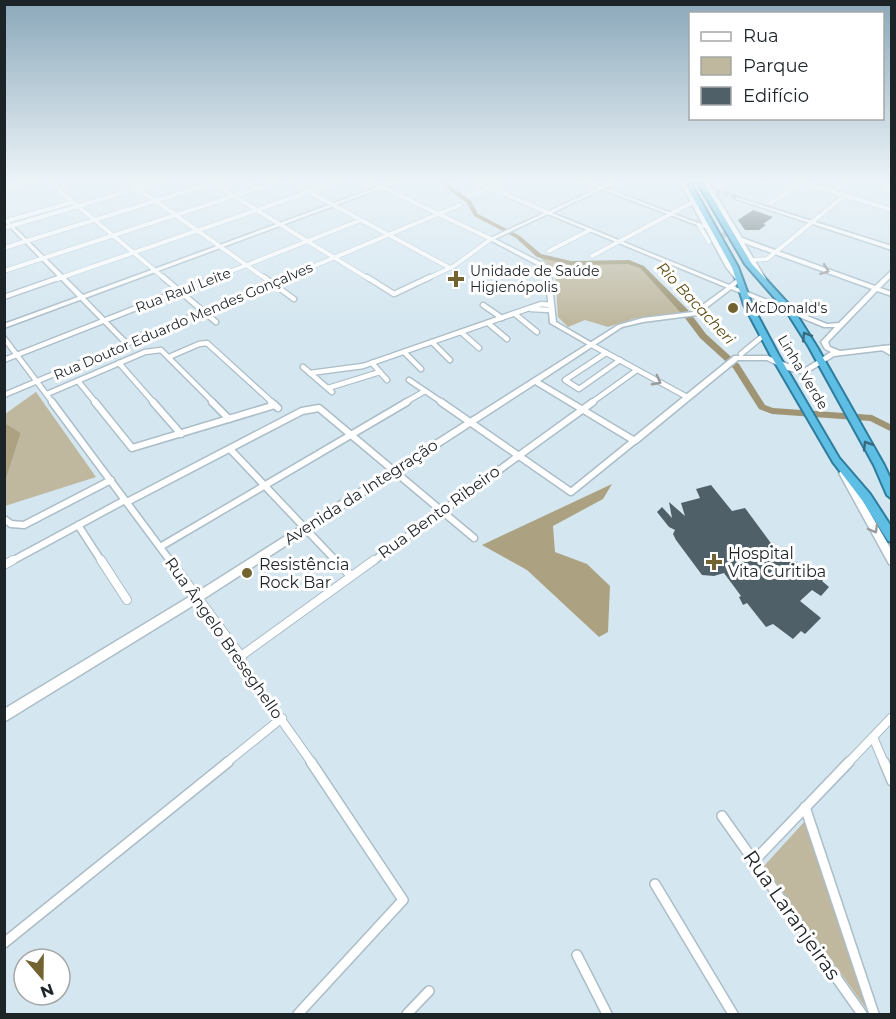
<svg xmlns="http://www.w3.org/2000/svg" width="896" height="1019" font-family="Montserrat,sans-serif">
	<rect width="100%" height="100%" fill="#d4e6f0"/>
	<!-- green -->
	<g fill="#bfb89e">
		<path d="M541 257 571 263H628L639 267 683 314 636 318 608 327 585 320 568 327 558 317 555 270 541 259Z"/>
		<path d="M36 392 96 477 5 506V482L21 433 5 423V414Z"/>
		<path d="M805 821 868 1011 764 866Z"/>
	</g>
	<!-- forest -->
	<g fill="#aca281">
		<path d="M5 423 21 433 5 482Z"/>
		<path d="M612 484 603 499 553 526 555 552 587 564 610 586 608 632 599 637 527 570 482 545Z"/>
	</g>
	<g fill="none" stroke-linecap="round" stroke-linejoin="round">
		<!-- river -->
		<path fill="#9f9575" fill-rule="evenodd" d="M442 180H447L453 188 471 201 478 214 520 236 541 254 571 261 629 260 644 266 688 310 706 334 739 364 765 405 773 408 872 415 892 425V432L870 421 772 414 759 409 733 368 700 338 682 314 640 268 628 264 571 265 537 257 516 238 474 216 467 203 449 190Z"/>
	</g>
	<!-- building -->
	<g fill="#506068">
		<path d="M753 210 773 217 763 224 766 225 759 230H745L738 220Z"/>
		<path d="M711 485 732 511 745 508 773 546 777 545 782 549 781 551 808 571 812 567 826 577 822 581 829 587 821 596 812 590 800 601 821 618 805 634 801 631 793 639 773 624 766 627 747 603 743 605 739 597 741 596 724 573 714 576 702 575 676 540 673 534 675 530 669 527 657 512 662 507 672 518 669 502 685 516 681 503 700 498 696 489Z"/>
	</g>
	<g fill="none" stroke-linecap="round" stroke-linejoin="round">
		<!-- secondary-tunnel -->
		<g stroke="#afbfc8" stroke-width="5" stroke-dasharray="5 3" stroke-linecap="butt">
			<path d="M686 180 738 198"/>
			<path d="M707 228 739 240"/>
		</g>
		<defs>
			<g id="minor-far4">
				<path d="M47 180 165 279"/>
				<path d="M126 180 266 279"/>
				<path d="M208 180 369 279"/>
				<path d="M287 180 450 268"/>
				<path d="M367 180 491 239 454 266 426 279"/>
				<path d="M472 180 549 213"/>
				<path d="M793 180 892 210"/>
				<path d="M838 180 846 183"/>
				<path d="M889 180 892 181"/>
				<path d="M133 186 151 180"/>
				<path d="M488 187 503 180"/>
				<path d="M4 189 38 180"/>
				<path d="M884 191 892 186"/>
				<path d="M832 192 850 180"/>
				<path d="M468 196 490 188"/>
				<path d="M771 203 801 183"/>
				<path d="M7 221 73 202"/>
				<path d="M699 225 709 242"/>
				<path d="M4 228 167 180"/>
				<path d="M4 248 223 180"/>
				<path d="M549 251 590 230"/>
				<path d="M592 256 693 202"/>
				<path d="M751 260 767 259 844 196"/>
				<path d="M4 271 283 180"/>
				<path d="M57 279 344 180"/>
				<path d="M211 279 361 220"/>
				<path d="M283 279 460 205"/>
			</g>
			<g id="minor-far3">
				<path d="M163 277 216 322"/>
				<path d="M264 277 294 299"/>
				<path d="M367 277 394 294 430 277"/>
				<path d="M4 297 61 277"/>
				<path d="M82 298 127 344"/>
				<path d="M483 305 502 318"/>
				<path d="M531 309 551 310"/>
				<path d="M515 314 537 332"/>
				<path d="M488 323 507 339"/>
				<path d="M461 332 479 348"/>
				<path d="M4 338 53 403"/>
				<path d="M432 342 450 360"/>
				<path d="M590 344 687 397"/>
				<path d="M404 352 421 369"/>
				<path d="M606 353 565 380 579 389 620 360"/>
				<path d="M741 354 764 335"/>
				<path d="M169 357 199 344 207 343 273 403"/>
				<path d="M4 360 215 277"/>
				<path d="M119 363 154 403"/>
				<path d="M372 363 387 380"/>
				<path d="M303 367 332 392"/>
				<path d="M310 373 363 366 541 304 551 305"/>
				<path d="M409 380 443 403"/>
				<path d="M78 381 96 403"/>
				<path d="M328 388 380 372"/>
				<path d="M47 394 145 352 161 350 214 403"/>
				<path d="M4 395 286 277"/>
				<path d="M404 403 425 391"/>
				<path d="M591 403 637 370"/>
			</g>
			<g id="minor-far2">
				<path d="M52 402 171 562"/>
				<path d="M95 402 132 448 275 405"/>
				<path d="M153 402 181 434"/>
				<path d="M212 402 229 419"/>
				<path d="M271 402 278 408"/>
				<path d="M441 402 571 492 634 441"/>
				<path d="M230 449 337 562"/>
				<path d="M127 502 302 411 319 408 474 538"/>
				<path d="M4 519 11 524 24 525 111 480"/>
				<path d="M78 525 102 562"/>
				<path d="M160 547 407 402"/>
				<path d="M10 562 125 500"/>
				<path d="M372 562 593 402"/>
			</g>
			<g id="minor-far1">
				<path d="M101 560 127 600"/>
				<path d="M170 560 241 656 243 666 312 763"/>
				<path d="M336 560 351 576"/>
				<path d="M4 565 13 560"/>
				<path d="M241 656 374 560"/>
				<path d="M873 737 884 763"/>
				<path d="M226 763 282 718"/>
				<path d="M848 763 892 717"/>
			</g>
			<g id="minor">
				<path d="M884 762 892 781"/>
				<path d="M805 807 874 1014"/>
				<path d="M722 816 862 1014"/>
				<path d="M754 861 849 762"/>
				<path d="M655 884 733 1014"/>
				<path d="M4 943 228 762"/>
				<path d="M577 955 607 1014"/>
				<path d="M298 1014 403 900 311 762"/>
				<path d="M407 1014 429 991"/>
			</g>
			<g id="tertiary">
				<path d="M397 180H404L4 328V324L78 297 4 221V217L83 295Z"/>
				<path d="M616 180H622L552 213 729 285 737 279 742 280 732 288H728L548 214 495 239 550 267 556 322 592 343V345L590 346 550 323 545 269 488 239Z"/>
				<path d="M882 346 892 351V356L880 349V347Z"/>
			</g>
			<g id="secondary">
				<path d="M577 180H584L703 225 679 180H684L732 267 742 280 737 281 726 267 705 228Z"/>
				<path d="M702 180H707L742 238 875 286 892 270V276L880 288 892 292V296L877 291 828 342 830 347 840 351 892 345V349L834 356 805 374 787 370 767 360H738L637 443 634 444 535 384 202 600 4 722V709L194 594 618 325 643 318 693 312 730 285 827 324 839 323 872 289 744 243 766 279 761 280ZM731 289 824 327H835L821 342 825 349 831 352 804 369 793 366 768 356H734L634 437 540 381 622 327 643 322 697 315Z"/>
				<path d="M736 197 892 246V250L736 199Z"/>
				<path d="M843 470 846 471 892 551V565L889 564 839 473Z"/>
			</g>
			<g id="trunk">
				<path d="M683 180H689L738 267 752 305 778 354 839 458 870 494 892 528V542L888 541 862 500 833 462 770 354 744 305 732 267Z"/>
				<path d="M696 180H702L751 263 793 309 817 347 884 465 892 482V499L887 495 874 465 809 347 787 312 745 264Z"/>
			</g>
		</defs>
		<!-- minor-far4 casing -->
		<use href="#minor-far4" stroke="#abbdc7" stroke-width="5"/>
		<!-- minor-far3 casing -->
		<use href="#minor-far3" stroke="#abbdc7" stroke-width="7"/>
		<!-- minor-far2 casing -->
		<use href="#minor-far2" stroke="#abbdc7" stroke-width="9"/>
		<!-- minor-far1 casing -->
		<use href="#minor-far1" stroke="#abbdc7" stroke-width="10"/>
		<!-- minor casing -->
		<use href="#minor" stroke="#abbdc7" stroke-width="12"/>
		<!-- tertiary casing -->
		<use href="#tertiary" stroke="#abbdc7" stroke-width="3"/>
		<!-- secondary casing -->
		<use href="#secondary" stroke="#abbdc7" stroke-width="3"/>
		<!-- trunk casing -->
		<use href="#trunk" stroke="#2d7d9e" stroke-width="4"/>
		<!-- minor-far4 -->
		<use href="#minor-far4" stroke="#fff" stroke-width="4"/>
		<!-- minor-far3 -->
		<use href="#minor-far3" stroke="#fff" stroke-width="4.5"/>
		<!-- minor-far2 -->
		<use href="#minor-far2" stroke="#fff" stroke-width="6"/>
		<!-- minor-far1 -->
		<use href="#minor-far1" stroke="#fff" stroke-width="8"/>
		<!-- minor -->
		<use href="#minor" stroke="#fff" stroke-width="9"/>
		<!-- tertiary -->
		<use href="#tertiary" fill="#fff" fill-rule="evenodd"/>
		<!-- secondary -->
		<use href="#secondary" fill="#fff" fill-rule="evenodd"/>
		<!-- trunk -->
		<use href="#trunk" fill="#5ebee4" fill-rule="evenodd"/>
	</g>
	<!-- one-way arrows -->
	<defs><path id="oneway-chevron" d="M-2-3.5L2.5 0L-2 3.5" fill="none" stroke-width="1.6" stroke-linecap="round" stroke-linejoin="round" transform="scale(1.5)"/></defs>
	<g stroke="#999c9e">
		<use href="#oneway-chevron" transform="translate(825 270) rotate(20)"/>
		<use href="#oneway-chevron" transform="translate(657 381) rotate(28)"/>
		<use href="#oneway-chevron" transform="translate(874 529) rotate(61)"/>
	</g>
	<g stroke="#3a697d">
		<use href="#oneway-chevron" transform="translate(806 336) rotate(-122)"/>
		<use href="#oneway-chevron" transform="translate(867 445) rotate(-121)"/>
	</g>
	<!-- sky -->
	<linearGradient id="sky" x2="0" y2="1"><stop stop-color="#8ba8ba"/><stop offset="0.56" stop-color="#ecf4f8"/><stop offset="1" stop-color="#ecf4f8" stop-opacity="0"/></linearGradient>
	<rect width="896" height="323" fill="url(#sky)"/>
	<!-- markers -->
	<g fill="#726330" stroke="#fff" stroke-width="2">
		<path d="M453 270h6v6h6v6h-6v6h-6v-6h-6v-6h6z"/>
		<circle cx="733" cy="308" r="6"/>
		<path d="M711 553h6v6h6v6h-6v6h-6v-6h-6v-6h6z"/>
		<circle cx="247" cy="573" r="6"/>
	</g>
	<g text-anchor="middle" dominant-baseline="central" stroke-width="6" stroke-linejoin="round" paint-order="stroke">
		<!-- far-poi labels -->
		<g font-size="14" fill="#1d2428" stroke="#fff" text-anchor="start">
			<text x="470" y="271">Unidade de Saúde<tspan x="470" dy="16">Higienópolis</tspan></text>
			<text x="745" y="308">McDonald's</text>
		</g>
		<!-- far-street labels -->
		<g font-size="14" fill="#1d2428" stroke="#fff">
			<text transform="translate(183 290) rotate(-21)">Rua Raul Leite</text>
			<text transform="translate(183 321) rotate(-23)">Rua Doutor Eduardo Mendes Gonçalves</text>
			<text transform="translate(803 372) rotate(59)">Linha Verde</text>
		</g>
		<!-- far-water labels -->
		<g font-size="15" font-style="italic" fill="#5d4d13" stroke="#fff">
			<text transform="translate(696 303) rotate(47)">Rio Bacacheri</text>
		</g>
		<!-- street labels -->
		<g font-size="16" fill="#1d2428" stroke="#fff">
			<text transform="translate(361 492) rotate(-33)">Avenida da Integração</text>
			<text transform="translate(439 512) rotate(-36)">Rua Bento Ribeiro</text>
			<text transform="translate(224 638) rotate(55)">Rua Ângelo Breseghello</text>
		</g>
		<!-- poi labels -->
		<g font-size="16" fill="#1d2428" stroke="#fff" text-anchor="start">
			<text x="728" y="553">Hospital<tspan x="728" dy="18">Vita Curitiba</tspan></text>
			<text x="259" y="564">Resistência<tspan x="259" dy="18">Rock Bar</tspan></text>
		</g>
		<!-- near-street labels -->
		<g font-size="20" fill="#1d2428" stroke="#fff">
			<text transform="translate(792 915) rotate(55)">Rua Laranjeiras</text>
		</g>
	</g>
	<!-- border -->
	<rect width="896" height="1019" fill="none" stroke="#1d2428" stroke-width="12"/>
	<!-- legend -->
	<rect x="689" y="12" width="195" height="108" fill="#ffffff" stroke="#a5a7a9" stroke-width="1.5"/>
	<rect x="701" y="32" width="30" height="9" fill="#ffffff" stroke="#a5a7a9" stroke-width="1.5"/>
	<text x="743" y="42" font-size="18" fill="#1d2428">Rua</text>
	<rect x="701" y="57" width="30" height="18" fill="#bfb89e" stroke="#a5a7a9" stroke-width="1.5"/>
	<text x="743" y="72" font-size="18" fill="#1d2428">Parque</text>
	<rect x="701" y="87" width="30" height="18" fill="#506068" stroke="#a5a7a9" stroke-width="1.5"/>
	<text x="743" y="102" font-size="18" fill="#1d2428">Edifício</text>
	<!-- north arrow -->
	<g transform="translate(42 977) rotate(160)"><circle r="28" fill="#ffffff" stroke="#a5a7a9" stroke-width="1.5"/>
	<path d="M0-4.5L10 22L0 15L-10 22Z" fill="#726330"/>
	<text y="-9" font-size="16" font-weight="bold" text-anchor="middle" fill="#1d2428">N</text>
	</g>
</svg>
